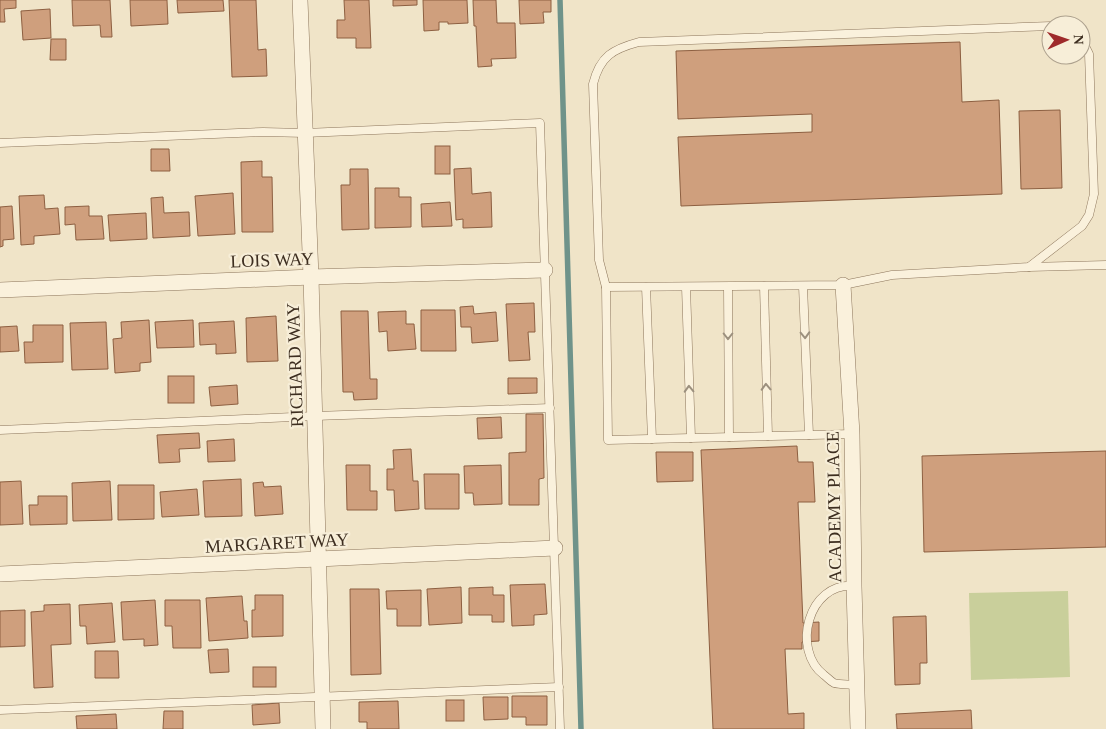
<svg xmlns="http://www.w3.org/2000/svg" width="1106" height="729" font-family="Georgia,serif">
	<rect width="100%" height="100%" fill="#f0e4c8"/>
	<!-- green -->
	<path fill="#c9cf9b" d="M1068 591 1070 677 971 680 969 593Z"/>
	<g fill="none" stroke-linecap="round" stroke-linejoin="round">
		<!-- stream -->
		<path stroke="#6f938a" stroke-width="5.5" d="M560 0 581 729"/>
	</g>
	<!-- building -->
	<g fill="#cf9f7d" stroke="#8d5f41">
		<path d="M0 0H16V8L4 9 5 22H0Z"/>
		<path d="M72 0H110L112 37H101L100 25 73 26Z"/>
		<path d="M130 0H167L168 24 131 26Z"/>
		<path d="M177 0H223L224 11 178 13Z"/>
		<path d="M229 0H256L258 50 266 49 267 76 232 77Z"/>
		<path d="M344 0H369L371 48H356V38H337V20H345Z"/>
		<path d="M393 0H417V5L393 6Z"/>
		<path d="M423 0H467L468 23 448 24V22H439V30L424 31Z"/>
		<path d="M473 0H496L497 23H515L516 58 491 59 492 66 478 67 476 26H474Z"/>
		<path d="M519 0H551V12H543L544 23 520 24Z"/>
		<path d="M50 9 51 38 23 40 21 11Z"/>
		<path d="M51 39H66V60H50Z"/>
		<path d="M960 42 962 102 999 100 1002 194 681 206 678 137 812 132V114L678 119 676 51Z"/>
		<path d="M1060 110 1062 188 1021 189 1019 111Z"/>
		<rect x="435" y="146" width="15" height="28"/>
		<path d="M151 149H169L170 171H151Z"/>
		<path d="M262 161V177H272L273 232H242L241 162Z"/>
		<path d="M471 168 472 194 491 192 492 227 463 228V219L456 220 454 169Z"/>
		<path d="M350 169H368L369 229 342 230 341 185H350Z"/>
		<path d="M375 188H399V197H411V227L375 228Z"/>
		<path d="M233 193 235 234 198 236 195 196Z"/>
		<path d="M44 195 45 209 58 208 60 234 34 236V244L21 245 19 196Z"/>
		<path d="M163 197 164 213 189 212 190 236 153 238 151 198Z"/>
		<path d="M450 202 452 226 422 227 421 204Z"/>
		<path d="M12 206 14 239 3 240V246L0 247V207Z"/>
		<path d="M89 206V216H102L104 239 76 240 75 224 65 225V207Z"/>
		<path d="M146 213 147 239 110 241 108 215Z"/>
		<path d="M534 303 535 332H528L530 360 509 361 506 304Z"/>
		<path d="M473 306 474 314 496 312 498 341 472 343 471 327H461L460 307Z"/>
		<path d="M421 310H455L456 351H421Z"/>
		<path d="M341 311H368L370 379H377V399L354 400 353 392H343Z"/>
		<path d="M406 311V324H414L416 349 388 351 387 331 379 332 378 312Z"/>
		<path d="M276 316 278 361 247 362 246 318Z"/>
		<path d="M149 320 151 362 140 363V371L115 373 113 339 122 338 121 322Z"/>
		<path d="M193 320 194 347 157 348 155 322Z"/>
		<path d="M234 321 236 353 216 354V344L200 345 199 323Z"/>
		<path d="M106 322 108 369 72 370 70 323Z"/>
		<path d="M33 325H63V362L25 363 24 342H33Z"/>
		<path d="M17 326 19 351 0 352V327Z"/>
		<rect x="168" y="376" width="26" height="27"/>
		<path d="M508 378H537V393L508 394Z"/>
		<path d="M237 385 238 404 211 406 209 387Z"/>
		<path d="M526 414H543L544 478 539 479V505H509V453L526 452Z"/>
		<path d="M501 417 502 438 478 439 477 418Z"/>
		<path d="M199 433 200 448 179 449 180 462 159 463 157 435Z"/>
		<path d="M234 439 235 461 208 462 207 441Z"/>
		<path d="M797 446 798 462H813L815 502H798L803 623 819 622V641L802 642V649H785L788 714 804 713V729H713L701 450Z"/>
		<path d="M411 449 413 481H418L419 509 395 511 394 490H387V469H394L393 450Z"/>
		<path d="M1106 451V547L924 552 922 456Z"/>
		<path d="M656 452H693V481L657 482Z"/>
		<path d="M346 465H370V491H377V510H347Z"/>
		<path d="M501 465 502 504 474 505 473 493H465L464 466Z"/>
		<path d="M424 474H459V509H425Z"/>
		<path d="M241 479 242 516 205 517 203 481Z"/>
		<path d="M21 481 23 524 0 525V482Z"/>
		<path d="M110 481 112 520 73 521 72 483Z"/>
		<path d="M263 482 264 487 281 486 283 514 255 516 253 483Z"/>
		<path d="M118 485H154V519L118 520Z"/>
		<path d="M197 489 199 515 162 517 160 492Z"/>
		<path d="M38 496H67V524L30 525 29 505H38Z"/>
		<path d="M545 584 547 614 534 615V625L512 626 510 585Z"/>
		<path d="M461 587 462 623 429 625 427 589Z"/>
		<path d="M493 587V595H504V622H492V615H469V588Z"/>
		<path d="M350 589H379L381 674 351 675Z"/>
		<path d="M421 590V626H397V609H387L386 591Z"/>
		<path d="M255 595H283V636L252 637V610H255Z"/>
		<path d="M242 596 244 621H247L248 638 209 641 206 598Z"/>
		<path d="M155 600 158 645 144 646V639L123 640 121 602Z"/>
		<path d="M165 600H200L201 648H173L172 626H165Z"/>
		<path d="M112 603 115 642 87 644 86 626H80L79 605Z"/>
		<path d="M70 604 71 644 51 645 53 687 34 688 31 612 44 611V605Z"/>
		<path d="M25 610V646L0 647V611Z"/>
		<path d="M926 616 927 663H920V684L895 685 893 617Z"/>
		<path d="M228 649 229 672 210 673 208 650Z"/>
		<path d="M95 651H118L119 678H95Z"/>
		<rect x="253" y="667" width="23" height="20"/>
		<path d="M512 696H547V725H526V717H512Z"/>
		<path d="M483 697H508V719L484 720Z"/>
		<rect x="446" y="700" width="18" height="21"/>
		<path d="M398 701 399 729H367V722H359V702Z"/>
		<path d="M279 703 280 723 253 725 252 705Z"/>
		<path d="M971 710 972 729H897L896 714Z"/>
		<path d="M164 711H183V729H163Z"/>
		<path d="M116 714 117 729H77L76 716Z"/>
	</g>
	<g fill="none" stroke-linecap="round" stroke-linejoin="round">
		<defs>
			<g id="service">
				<path d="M0 143 263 132 305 133 540 123 560 729"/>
				<path d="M1029 267 1106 265"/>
				<path d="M764 286 768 436"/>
				<path d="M803 286 809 435"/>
				<path d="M606 287 599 260 593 84C600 56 613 49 639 42L1051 26"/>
				<path d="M646 287 652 439"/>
				<path d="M686 287 691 438"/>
				<path d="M728 287 729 437"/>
				<path d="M0 430 315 416 550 408"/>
				<path d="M852 434 608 440 606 287 843 285 892 275 1029 267 1082 226 1089 215 1094 194 1089 54 1081 38"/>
				<path d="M854 586C808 582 791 650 824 675 827 677 830 681 834 683 840 685 850 684 856 685"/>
				<path d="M0 710 559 687"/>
			</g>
			<g id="minor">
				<path d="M300 0 311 277 323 729"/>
				<path d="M843 285 852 434 854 586 858 729"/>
				<path d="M0 290 311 277 545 270"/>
				<path d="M0 574 555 548"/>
			</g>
		</defs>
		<!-- service casing -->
		<use href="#service" stroke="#8d765c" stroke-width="9"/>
		<!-- minor casing -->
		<use href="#minor" stroke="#8d765c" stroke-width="16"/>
		<!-- service -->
		<use href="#service" stroke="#faf1dc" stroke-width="8"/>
		<!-- minor -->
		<use href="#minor" stroke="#faf1dc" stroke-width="15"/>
	</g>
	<!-- one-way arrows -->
	<defs><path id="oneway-chevron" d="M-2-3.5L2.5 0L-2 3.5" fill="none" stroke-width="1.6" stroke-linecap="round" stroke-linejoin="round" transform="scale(1.25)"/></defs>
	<g stroke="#9c907e">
		<use href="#oneway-chevron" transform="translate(805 335) rotate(88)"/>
		<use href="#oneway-chevron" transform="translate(728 336) rotate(90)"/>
		<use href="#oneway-chevron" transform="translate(766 387) rotate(-92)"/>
		<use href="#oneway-chevron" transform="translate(689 389) rotate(-92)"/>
	</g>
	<g text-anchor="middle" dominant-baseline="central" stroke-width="4.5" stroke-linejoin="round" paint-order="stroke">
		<!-- street labels -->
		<g font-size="18" fill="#3d2e20" stroke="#f7eed8">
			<text transform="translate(272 260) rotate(-2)">LOIS WAY</text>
			<text transform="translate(295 365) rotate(-92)">RICHARD WAY</text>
			<text transform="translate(834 507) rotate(-91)">ACADEMY PLACE</text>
			<text transform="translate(277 543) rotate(-3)">MARGARET WAY</text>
		</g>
	</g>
	<!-- north arrow -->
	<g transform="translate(1066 40) rotate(88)"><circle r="24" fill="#f7eed8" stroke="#ada18e"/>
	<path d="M0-4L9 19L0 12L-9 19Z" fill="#9e2a2b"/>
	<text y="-8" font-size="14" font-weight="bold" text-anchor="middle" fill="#3d2e20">N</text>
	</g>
</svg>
